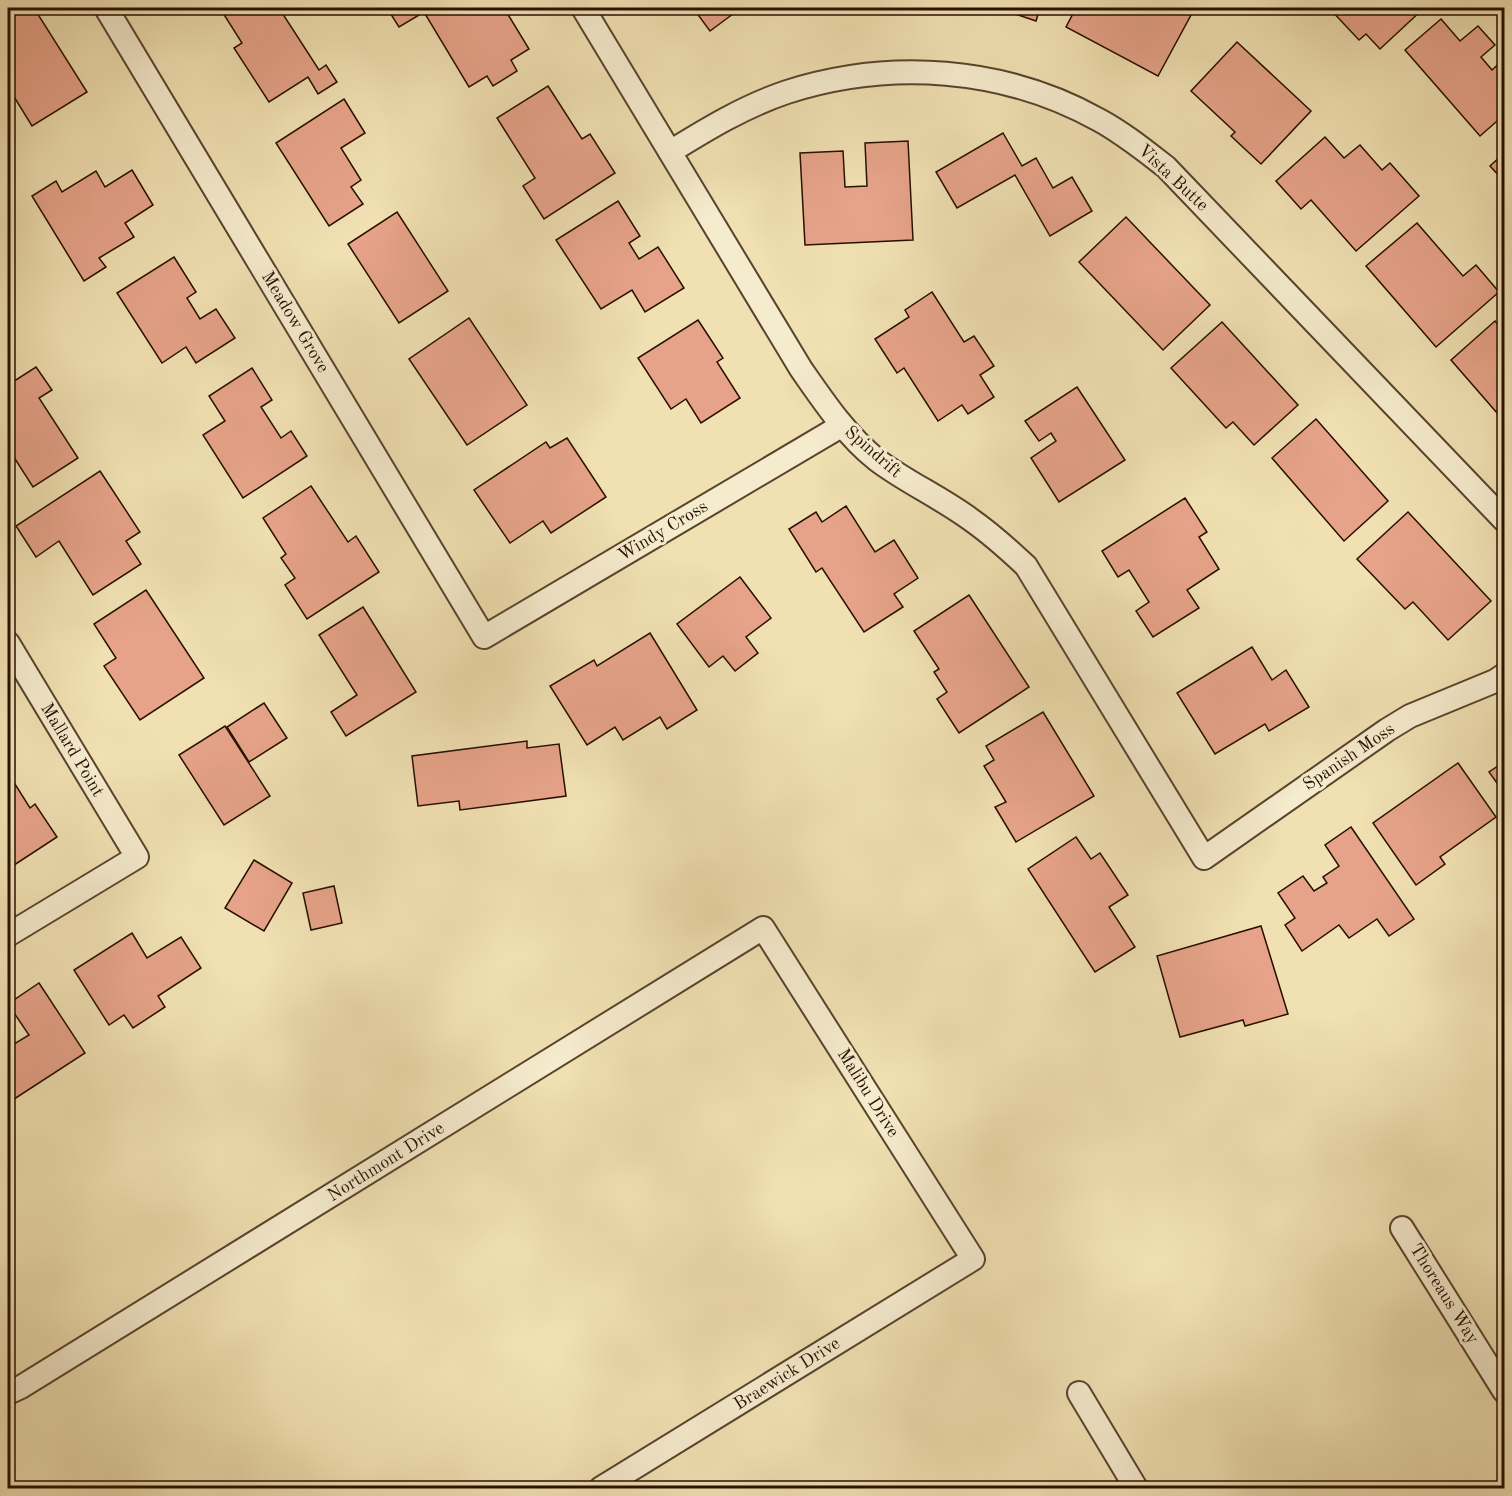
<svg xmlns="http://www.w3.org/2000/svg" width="1512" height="1496" font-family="'Old Standard TT',serif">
	<rect width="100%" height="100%" fill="#f0e0b2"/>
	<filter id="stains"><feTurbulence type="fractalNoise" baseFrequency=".00333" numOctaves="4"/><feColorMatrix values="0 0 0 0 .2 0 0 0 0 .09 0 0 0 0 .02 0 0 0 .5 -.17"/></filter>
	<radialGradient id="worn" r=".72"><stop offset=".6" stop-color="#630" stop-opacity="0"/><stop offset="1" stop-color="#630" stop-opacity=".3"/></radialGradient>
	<!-- building -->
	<g fill="#e6a389" stroke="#270f00" stroke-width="1.5">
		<path d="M15 8H34L87 92 32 126 8 87V12Z"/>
		<path d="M232 8H279L319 70 326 65 337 82 318 94 308 77 269 102 234 48 242 43 223 13Z"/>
		<path d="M387 8H504L529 49 511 60 517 71 493 86 487 76 469 87 424 12 399 27Z"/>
		<path d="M693 8H741L710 31Z"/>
		<path d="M997 8H1040L1036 21Z"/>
		<path d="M1076 8H1176L1191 15 1158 76 1066 27Z"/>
		<path d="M1329 8H1424L1380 49 1366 34 1359 40Z"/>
		<path d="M1441 19 1460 41 1478 26 1495 45 1481 57 1492 70 1504 59V115L1480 136 1405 50Z"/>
		<path d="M1237 42 1311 111 1261 164 1231 136 1235 132 1191 91Z"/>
		<path d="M548 86 582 139 590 134 615 173 544 219 523 186 535 178 497 118Z"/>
		<path d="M344 99 365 133 341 148 361 180 351 187 363 204 329 226 276 143Z"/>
		<path d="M1003 133 1022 166 1036 158 1053 188 1072 177 1092 211 1050 236 1015 175 957 208 936 172Z"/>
		<path d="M1325 137 1344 158 1360 145 1382 170 1390 163 1419 196 1356 251 1311 200 1301 209 1276 181Z"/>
		<path d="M908 141 913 240 805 245 800 153 843 151 845 187 867 186 865 143Z"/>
		<path d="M1502 155 1504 157V181L1490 166Z"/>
		<path d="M132 170 153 205 125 223 134 237 99 258 106 267 84 281 32 196 56 181 62 192 96 171 105 187Z"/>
		<path d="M618 201 640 236 629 243 639 259 658 247 684 288 645 312 632 290 601 309 556 240Z"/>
		<path d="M397 212 448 291 399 323 348 244Z"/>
		<path d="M1126 217 1210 305 1163 350 1079 262Z"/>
		<path d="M1417 223 1463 276 1476 265 1499 292 1436 347 1366 266Z"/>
		<path d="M174 257 196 292 187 298 200 319 216 309 235 338 196 363 186 347 162 363 117 293Z"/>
		<path d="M932 292 964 342 974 336 994 366 980 375 994 397 968 414 962 405 938 421 904 368 897 373 875 339 909 317 905 310Z"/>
		<path d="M469 318 527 405 467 445 409 359Z"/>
		<path d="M698 320 723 358 717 362 740 398 701 423 686 399 671 409 638 358Z"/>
		<path d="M1495 321 1504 332V421L1451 360Z"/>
		<path d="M1222 322 1298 405 1254 445 1233 422 1226 428 1171 368Z"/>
		<path d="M36 367 52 390 39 398 78 458 33 487 8 448V385Z"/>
		<path d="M252 368 272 400 261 407 281 438 291 431 307 456 243 498 203 435 225 421 209 396Z"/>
		<path d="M1077 387 1125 460 1059 502 1031 458 1056 441 1051 433 1039 441 1025 421Z"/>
		<path d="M1316 419 1388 501 1344 541 1272 458Z"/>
		<path d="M567 438 606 497 551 533 543 521 510 543 474 490 546 442 550 448Z"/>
		<path d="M100 471 140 532 126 541 141 564 93 595 59 541 36 557 16 526Z"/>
		<path d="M311 486 348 542 356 536 379 572 307 619 285 585 295 578 281 558 286 554 263 518Z"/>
		<path d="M1185 498 1207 532 1199 537 1219 569 1187 590 1199 608 1153 637 1136 611 1149 602 1129 570 1118 577 1102 551Z"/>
		<path d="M846 506 875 552 894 540 918 578 894 594 903 607 864 632 822 568 816 572 789 529 816 512 822 522Z"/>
		<path d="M1408 512 1491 601 1448 640 1413 602 1405 609 1357 559Z"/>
		<path d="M740 577 771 618 746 637 758 653 735 671 723 656 709 667 677 624Z"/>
		<path d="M146 590 204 678 140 720 104 666 116 658 94 624Z"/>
		<path d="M969 595 1029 687 959 733 937 699 947 692 934 672 939 669 914 631Z"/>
		<path d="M363 607 416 692 346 736 331 712 357 695 319 635Z"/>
		<path d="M650 633 697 710 667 729 660 717 623 740 615 727 587 745 550 686 594 660 597 666Z"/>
		<path d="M1252 647 1272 680 1286 670 1309 707 1269 731 1265 724 1215 754 1177 693Z"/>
		<path d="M264 703 287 738 249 762 227 727Z"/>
		<path d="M1043 712 1094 796 1016 842 995 807 1006 802 984 766 994 760 986 746Z"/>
		<path d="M225 726 270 796 224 825 179 755Z"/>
		<path d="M527 741V748L559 744 566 796 460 810 459 801 418 806 412 756Z"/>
		<path d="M1504 762V793L1489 772Z"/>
		<path d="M1458 763 1496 817 1440 857 1445 864 1416 885 1373 823Z"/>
		<path d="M8 773 30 808 35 804 57 837 8 869Z"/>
		<path d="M1351 827 1414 919 1389 936 1377 919 1349 938 1339 925 1302 951 1285 925 1295 918 1278 893 1303 876 1314 891 1327 883 1323 877 1339 866 1325 845Z"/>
		<path d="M1076 837 1091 859 1100 853 1128 895 1109 907 1135 947 1095 972 1028 869Z"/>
		<path d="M254 860 292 883 264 931 225 908Z"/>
		<path d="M334 886 342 923 311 930 303 893Z"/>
		<path d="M1261 926 1288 1014 1245 1026 1243 1020 1180 1037 1157 956Z"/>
		<path d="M132 933 147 958 181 937 201 968 158 996 165 1007 133 1028 124 1015 109 1025 74 970Z"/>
		<path d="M39 983 85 1053 8 1103V1040L11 1046 29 1035 8 1004Z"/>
	</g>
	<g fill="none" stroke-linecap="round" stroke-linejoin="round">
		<defs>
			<g id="minor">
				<path d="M106 8 484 637 841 426"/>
				<path d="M583 8 801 369C824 402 846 435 877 460 906 482 940 497 970 519 990 533 1008 549 1026 566L1204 858 1387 730 1410 716 1495 681 1504 675"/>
				<path d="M670 152C707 129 745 106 787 92 890 59 1004 67 1099 120 1123 133 1144 150 1166 167L1504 520"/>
				<path d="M8 643 137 857 8 935"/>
				<path d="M1402 1228 1504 1391"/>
				<path d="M8 1393 21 1387 763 928 973 1259 601 1488"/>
				<path d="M1079 1393 1136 1488"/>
			</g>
		</defs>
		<!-- minor casing -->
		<use href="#minor" stroke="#59432c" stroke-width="26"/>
		<!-- minor -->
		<use href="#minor" stroke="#f5ebcd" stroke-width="22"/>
	</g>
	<g text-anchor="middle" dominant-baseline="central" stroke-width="6" stroke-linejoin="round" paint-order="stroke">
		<!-- street labels -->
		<g font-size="18" fill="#270f00" stroke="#f5ebcd">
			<text transform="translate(1173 178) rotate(43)">Vista Butte</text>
			<text transform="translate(295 322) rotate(59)">Meadow Grove</text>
			<text transform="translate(873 452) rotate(41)">Spindrift</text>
			<text transform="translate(663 531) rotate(-31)">Windy Cross</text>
			<text transform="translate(72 750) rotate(59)">Mallard Point</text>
			<text transform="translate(1349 757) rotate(-34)">Spanish Moss</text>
			<text transform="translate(868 1093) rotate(58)">Malibu Drive</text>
			<text transform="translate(386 1162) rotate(-32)">Northmont Drive</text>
			<text transform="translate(1444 1294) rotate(58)">Thoreaus Way</text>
			<text transform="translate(787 1374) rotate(-32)">Braewick Drive</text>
		</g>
	</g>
	<!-- margin -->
	<rect width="1512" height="1496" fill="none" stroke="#f0e0b2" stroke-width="30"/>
	<rect x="9" y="9" width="1494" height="1478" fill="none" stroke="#270f00" stroke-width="3"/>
	<rect x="15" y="15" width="1482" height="1466" fill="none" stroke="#270f00" stroke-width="1.5"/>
	<rect width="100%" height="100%" filter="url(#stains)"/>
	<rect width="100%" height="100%" fill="url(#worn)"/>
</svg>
